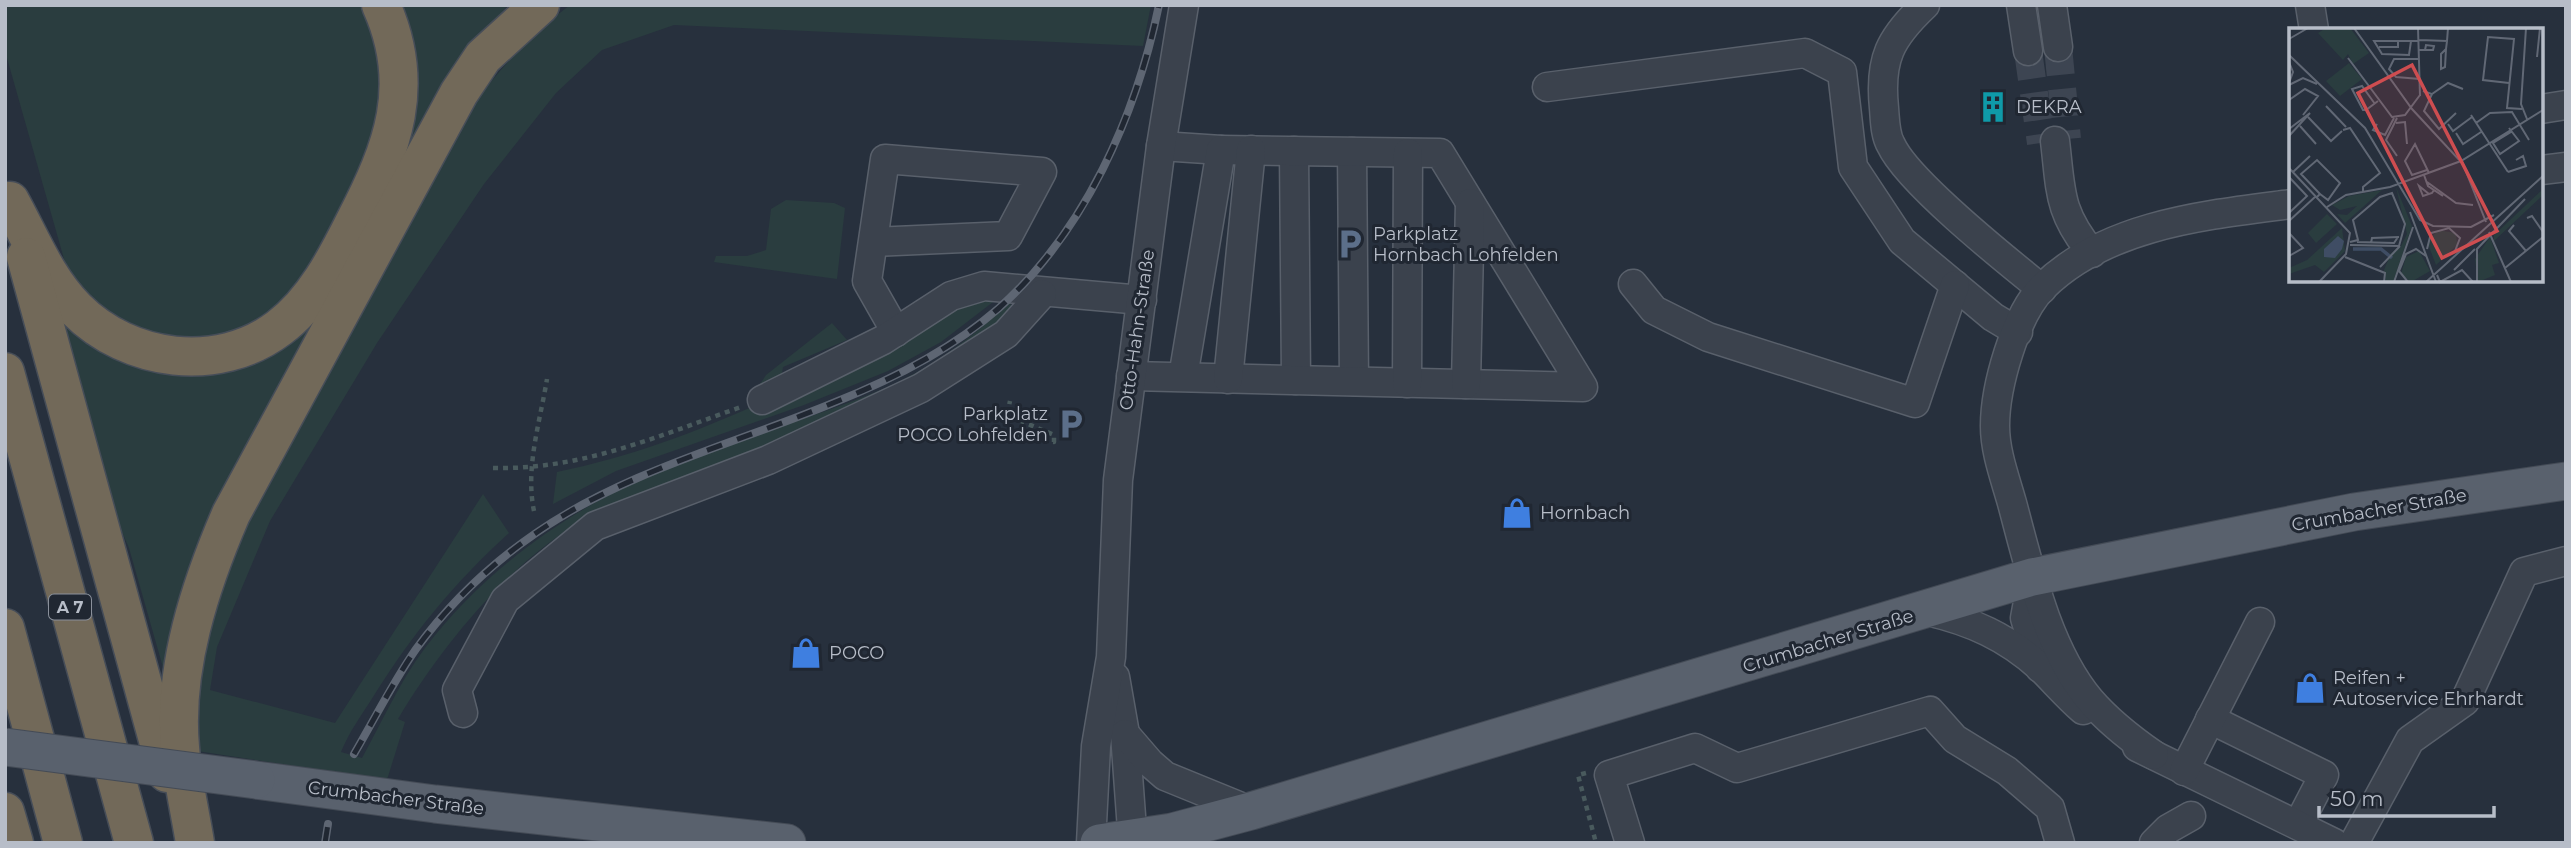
<svg xmlns="http://www.w3.org/2000/svg" width="2571" height="848" font-family="Montserrat,sans-serif">
	<rect width="100%" height="100%" fill="#27303d"/>
	<!-- green -->
	<g fill="#2a3d3f">
		<path d="M5 5H366L383 87 369 158 311 270 284 304 261 321 197 343 108 323 68 273 5 51Z"/>
		<path d="M396 5H508L480 38 166 678 129 548 114 514 58 309 206 366 357 240Z"/>
		<path d="M570 5H1151L1143 46 674 25 602 50 556 93 484 184 377 343 270 521 217 647 210 690 335 723 483 494 509 533C453 584 413 633 373 697 361 716 349 732 341 752L362 758C382 722 400 681 425 648 494 558 588 497 693 457 756 433 821 415 883 389 930 369 973 337 1009 303L1016 310C930 389 800 432 692 474 657 487 622 499 589 517 513 558 442 645 398 719L405 722 386 783 334 772 197 751V653L223 567 474 103C503 65 532 34 570 5Z"/>
		<path d="M786 200 834 203 845 208 837 279 714 262 716 256H747L766 250 771 209Z"/>
		<path d="M969 296 993 302 941 342 888 371 804 405 616 471 553 504 557 472C705 442 837 366 969 296Z"/>
		<path d="M832 323 847 340 783 367 781 380 753 395 766 375Z"/>
	</g>
	<g fill="none" stroke-linecap="round" stroke-linejoin="round">
		<!-- minor-tunnel -->
		<g stroke="#3d4552" stroke-width="28" stroke-dasharray="28 14" stroke-linecap="butt">
			<path d="M2058 47 2067 139"/>
			<path d="M2028 51 2041 143"/>
		</g>
		<defs>
			<g id="minor">
				<path d="M1925 5C1890 38 1879 59 1884 108 1885 120 1885 135 1891 145 1908 182 2006 260 2042 289"/>
				<path d="M2021 5 2028 51"/>
				<path d="M2052 5 2058 47"/>
				<path d="M2310 5 2314 30"/>
				<path d="M1547 87 1805 53 1842 72 1853 167 1902 241 1993 317 2018 332"/>
				<path d="M2541 109 2566 105"/>
				<path d="M2055 141C2061 191 2058 212 2092 253"/>
				<path d="M1161 146 1221 150"/>
				<path d="M1294 151 1296 380"/>
				<path d="M1352 152 1354 381"/>
				<path d="M2541 170 2566 167"/>
				<path d="M873 242 1008 236 1042 172 885 159 867 281 896 332"/>
				<path d="M1633 284 1654 310 1708 337 1915 403 1955 285"/>
				<path d="M1131 376 1583 387 1440 153 1221 150 1183 377"/>
				<path d="M1228 379 1251 150"/>
				<path d="M1407 383 1408 153"/>
				<path d="M1466 384 1470 203"/>
				<path d="M762 400 883 340 951 296 984 286 1142 300"/>
				<path d="M2032 580 2025 618 2040 668"/>
				<path d="M1927 611C1971 621 2007 637 2041 668 2055 682 2068 697 2083 710"/>
				<path d="M1115 677 1125 734 1133 843"/>
				<path d="M463 713 457 690 505 600 595 526 768 460 921 388 1006 334 1042 294"/>
				<path d="M2210 719 2324 775 2298 825"/>
				<path d="M1125 734 1150 763 1165 776 1251 811"/>
				<path d="M2137 747 2334 843"/>
				<path d="M2154 755C2131 739 2108 721 2090 700 2047 649 2029 566 2012 503 2005 478 1995 452 1995 426 1995 387 2015 315 2043 287 2107 224 2207 215 2291 204"/>
				<path d="M2184 771 2260 622"/>
				<path d="M1091 843 1096 746 1111 657 1118 480 1161 146 1184 5"/>
				<path d="M1630 843 1609 775 1695 748 1737 768 1930 711 1955 739 2007 771 2050 808 2060 843"/>
				<path d="M2154 843 2168 829 2191 816"/>
				<path d="M2354 843 2410 740 2465 701 2524 572 2566 561"/>
			</g>
			<g id="major">
				<path d="M256 780 435 804 787 843"/>
				<path d="M1099 843 1172 832 1251 811 2032 577 2354 512 2566 481"/>
			</g>
			<g id="highway">
				<path d="M10 201C30 237 46 279 76 309 129 362 218 374 279 328 314 302 336 259 355 221 393 148 417 85 381 5"/>
				<path d="M26 257 167 773"/>
				<path d="M5 372 134 843"/>
				<path d="M5 628 63 843"/>
				<path d="M5 812 14 843"/>
				<path d="M195 843C190 811 182 779 180 747 173 668 200 586 231 514L459 93 483 57 540 5"/>
			</g>
		</defs>
		<!-- minor casing -->
		<use href="#minor" stroke="#59606b" stroke-width="31"/>
		<!-- major casing -->
		<use href="#major" stroke="#444b56" stroke-width="39"/>
		<!-- highway casing -->
		<use href="#highway" stroke="#464d58" stroke-width="41"/>
		<!-- path -->
		<g stroke="#495a5d" stroke-width="4.5" stroke-dasharray="5 5" stroke-linecap="butt">
			<path d="M994 432 1054 442V435L1007 415 1010 401"/>
			<path d="M1004 434 1007 415"/>
			<path d="M493 468C582 470 658 436 741 407"/>
			<path d="M534 511C525 468 540 422 547 379"/>
			<path d="M1586 773 1578 775 1596 843"/>
		</g>
		<!-- minor -->
		<use href="#minor" stroke="#3b424d" stroke-width="28"/>
		<!-- major -->
		<use href="#major" stroke="#59616d" stroke-width="37"/>
		<!-- highway -->
		<use href="#highway" stroke="#726959" stroke-width="38"/>
		<defs>
			<g id="rail">
				<path d="M354 754C374 720 393 682 416 649 448 605 491 564 536 533 626 471 734 444 833 403 891 380 952 349 999 308 1085 231 1136 116 1159 5"/>
				<path d="M325 843 328 824"/>
			</g>
		</defs>
		<!-- rail casing -->
		<use href="#rail" stroke="#5e6673" stroke-width="8"/>
		<!-- rail -->
		<use href="#rail" stroke="#202732" stroke-width="5" stroke-dasharray="16" stroke-linecap="butt"/>
		<defs>
			<path id="major-bridge" d="M5 747 256 780"/>
		</defs>
		<!-- major-bridge casing -->
		<use href="#major-bridge" stroke="#444b56" stroke-width="39" stroke-linecap="butt"/>
		<!-- major-bridge -->
		<use href="#major-bridge" stroke="#59616d" stroke-width="37"/>
	</g>
	<!-- icons -->
	<defs>
		<symbol id="building-bare" viewBox="-9 -9 18 18"><path d="M-4-6H4V6H1V3H-1V6H-4ZM-2.5-4.3h1.7v1.8h-1.7ZM.8-4.3h1.7v1.8H.8ZM-2.5-1h1.7V.8h-1.7ZM.8-1h1.7V.8H.8Z" fill="#0f9aa8" stroke="#202732" stroke-width="2.5" paint-order="stroke"/></symbol>
		<symbol id="parking-bare" viewBox="-9 -9 18 18"><path d="M-3.5-5.5H1a3.5 3.5 0 0 1 0 7H-1V5.5H-3.5ZM-1-3.4V-.6H.8a1.4 1.4 0 0 0 0-2.8Z" fill="#5c6f8a" stroke="#202732" stroke-width="2.5" paint-order="stroke"/></symbol>
		<symbol id="shop-bare" viewBox="-9 -9 18 18"><path d="M-5-2.5h2.3a2.7 3.5 0 0 1 5.4 0H5L5.5 6h-11ZM-1.5-2.5h3a1.5 2.3 0 0 0-3 0Z" fill="#3f7fe0" stroke="#202732" stroke-width="2.5" paint-order="stroke"/></symbol>
	</defs>
	<g fill-rule="evenodd">
		<use href="#building-bare" x="1971" y="85" width="44" height="44"/>
		<use href="#parking-bare" x="1328" y="222" width="44" height="44"/>
		<use href="#parking-bare" x="1049" y="402" width="44" height="44"/>
		<use href="#shop-bare" x="1495" y="491" width="44" height="44"/>
		<use href="#shop-bare" x="784" y="631" width="44" height="44"/>
		<use href="#shop-bare" x="2288" y="666" width="44" height="44"/>
	</g>
	<g text-anchor="middle" dominant-baseline="central" stroke-width="6" stroke-linejoin="round" paint-order="stroke">
		<!-- shield labels -->
		<rect fill="#202732" stroke="#8a909b" stroke-width="2" x="49" y="594.5" width="42" height="25" rx="5"/>
		<g font-size="16" font-weight="bold" fill="#b7bdc8">
			<text x="70" y="607">A 7</text>
		</g>
		<!-- poi labels -->
		<g font-size="18" fill="#b7bdc8" stroke="#202732" text-anchor="start">
			<text x="2016" y="107">DEKRA</text>
			<text x="1373" y="234">Parkplatz<tspan x="1373" dy="21">Hornbach Lohfelden</tspan></text>
			<text x="1048" y="414" text-anchor="end">Parkplatz<tspan x="1048" dy="21">POCO Lohfelden</tspan></text>
			<text x="1540" y="513">Hornbach</text>
			<text x="829" y="653">POCO</text>
			<text x="2333" y="678">Reifen +<tspan x="2333" dy="21">Autoservice Ehrhardt</tspan></text>
		</g>
		<!-- street labels -->
		<g font-size="18" fill="#b7bdc8" stroke="#202732">
			<text transform="translate(1137 330) rotate(-82)">Otto-Hahn-Straße</text>
			<text transform="translate(2379 510) rotate(-10)">Crumbacher Straße</text>
			<text transform="translate(1828 641) rotate(-17)">Crumbacher Straße</text>
			<text transform="translate(396 798) rotate(7)">Crumbacher Straße</text>
		</g>
	</g>
	<!-- overview -->
	<g transform="translate(2289 28)">
		<rect width="254" height="254" fill="#27303d"/>
		<path d="M37 0H61L80 25 64 36 59 26 54 32 29 5ZM60 35 73 51 51 68 37 53ZM107 159 123 198 104 254H97L95 242 102 225 111 220 118 206ZM254 161V167L205 213V207ZM93 162 56 195 48 186 58 187 68 178 51 182 43 177 60 168ZM38 186 48 196 27 215 19 205ZM53 200 56 223 35 244 26 237 0 246V240L18 232ZM148 202 167 205 168 217 147 237 139 216ZM201 209 210 235 203 237 206 247 189 254 186 231ZM130 223 141 243 122 254 112 246 117 229Z" fill="#2a3d3f"/>
		<path d="M49 208 55 213 53 221 46 230 35 229V221Z" fill="#3f4d64"/>
		<path fill="none" stroke="#3f4d64" stroke-width="3.5" d="M64 221H92L103 230"/>
		<path fill="none" stroke="#616875" stroke-width="2" d="M65 0 123 81 174 136 197 194M129 0 131 68M237 0 232 76 238 91M0 11 19 0M130 12 158 13 159 0M122 13H85L93 26 120 27 122 13H130M90 19H109V12M157 21 152 26V41L156 39 157 21 158 13M130 22H144L145 18 137 17 136 22M0 27 76 100 131 192 144 198 182 199 205 187M248 29 251 0M59 30 103 89 116 87 131 67M130 31H105L100 41 107 49 131 51M0 34 4 44 0 55M220 55 194 52 199 9 225 11 218 80 233 81M0 57 14 50 28 56M134 63 143 66 135 83 150 101 167 85M143 66 159 55 174 61M0 72 16 61 29 68 14 87M86 76 73 58 63 61 74 82H77L89 73M37 78 57 99M182 87 219 144M19 89 42 113 53 103M107 95 116 94 118 116M187 95 201 85 223 84 240 112M88 96 84 102 96 107 105 90M159 96 164 103 183 89M11 98 27 116M220 100 230 113 211 126 204 115 222 104M0 101 21 85 0 108M54 102 61 100 91 145 74 159V164M167 105 174 116 192 104M108 128 97 112 108 90M0 140 61 205 57 226 30 254M138 142 123 147 116 133 126 116 140 145M4 144 21 128M219 144 237 138 234 128 227 132M135 147 139 158 154 168M0 149 18 168 0 185M138 154 167 175 184 177M140 166 130 158 134 168 143 165 145 162M28 169 31 166 12 146 28 132 51 155 39 172 31 166M38 179 57 167 101 159 172 133 254 82M121 184 147 254M238 190 243 188 254 204M0 193 27 168M225 197 220 203 237 223M200 204 222 254M0 205 14 220 0 228M68 214 105 215 109 209M82 215 83 210 110 209M61 217 110 218 116 196 103 165 91 169 64 192 69 212 61 214M138 221 142 205 160 200 171 210 166 223M56 229 96 245 95 254M91 239 111 218M216 240 254 209M165 242 186 221M148 247 151 254 173 242 184 254M105 254 124 199M119 254 110 243 117 226 127 221 137 228M137 254 254 148M188 254V221L236 171"/>
		<path fill="#ce4d50" fill-opacity="0.15" stroke="#ce4d50" stroke-width="3.5" d="M123 37 208 203 153 230 69 65Z"/>
		<rect width="254" height="254" fill="none" stroke="#b7bdc8" stroke-width="3.5"/>
	</g>
	<!-- border -->
	<rect width="2571" height="848" fill="none" stroke="#b7bdc8" stroke-width="14"/>
	<!-- scale -->
	<path d="M2319 806v10h175v-10" fill="none" stroke="#b7bdc8" stroke-width="3.5"/>
	<text x="2330" y="806" font-size="21" fill="#b7bdc8" stroke="#202732" stroke-width="5" paint-order="stroke">50 m</text>
</svg>
